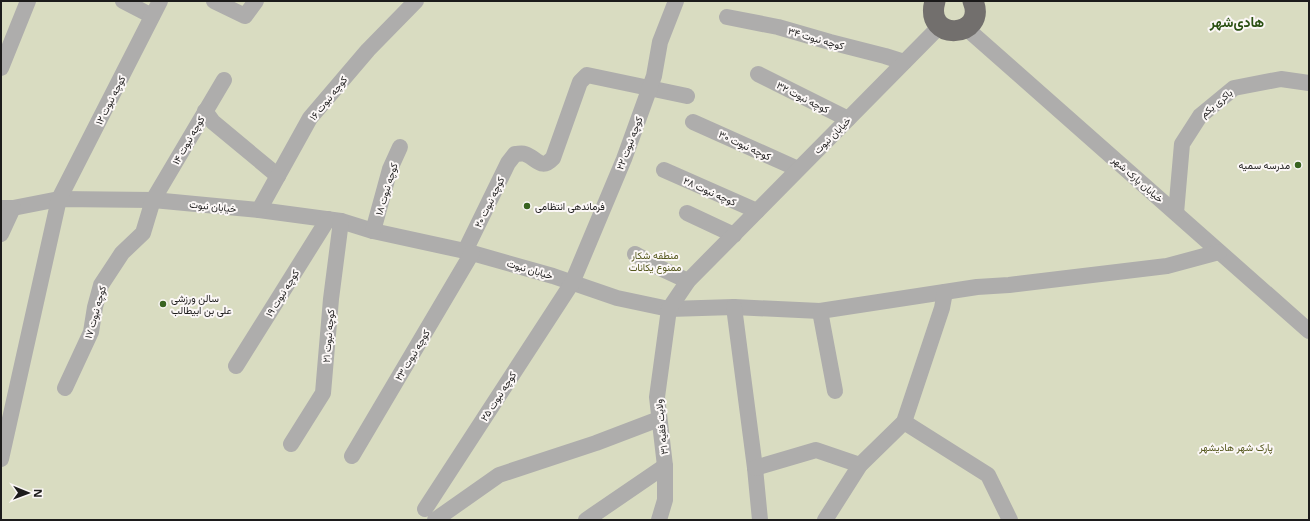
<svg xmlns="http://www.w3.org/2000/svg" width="1310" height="521" font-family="'Open Sans',Vazirmatn,sans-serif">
	<rect width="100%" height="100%" fill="#fbf7f6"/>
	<!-- green -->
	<rect fill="#d9dcc1" x="1" y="1" width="1308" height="519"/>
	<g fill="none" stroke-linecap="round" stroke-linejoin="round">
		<!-- minor -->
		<g stroke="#aeadac" stroke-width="16">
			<path d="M123 1 152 16"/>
			<path d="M214 1 245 16 256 1"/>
			<path d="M727 17 778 27 830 42 885 56 904 62"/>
			<path d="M966 28 1309 331"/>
			<path d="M1 68 28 1"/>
			<path d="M758 74 848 119"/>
			<path d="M205 111 213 122 278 176"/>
			<path d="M693 122 798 169"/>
			<path d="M664 170 757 211"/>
			<path d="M1 208H13L59 199 153 200 259 210 341 221 373 231 465 251 553 276 617 298 669 309 734 307 820 311 977 287 1009 285 1167 266 1219 252"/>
			<path d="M259 210 310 118 368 50 416 1"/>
			<path d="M687 213 734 235"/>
			<path d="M1176 213 1182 144 1200 116 1234 88 1281 79 1309 83"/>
			<path d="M373 231 390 169 400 147"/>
			<path d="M1 234 13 208"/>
			<path d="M465 251 508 163 515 154C518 154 522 153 525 154 537 158 541 171 553 158L580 82 587 75 687 96"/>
			<path d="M635 254 660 268 688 281"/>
			<path d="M734 307 755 468 760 520"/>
			<path d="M820 311 835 391"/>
			<path d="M236 366 328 219"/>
			<path d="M65 388 91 332 95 307 101 285 122 253 143 233 153 200 224 80"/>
			<path d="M904 422 988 475 1010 520"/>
			<path d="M291 444 323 393 331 299 341 221"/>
			<path d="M352 456 472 253"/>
			<path d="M1 459 59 199 160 1"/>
			<path d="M755 468 816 450 860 465"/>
			<path d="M425 509 572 283 624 159 654 76 660 42 676 1"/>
			<path d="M435 520 499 475 596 443 659 419"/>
			<path d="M586 520 665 466"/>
			<path d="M659 520 665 500V466L657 397 669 309 688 281 940 26"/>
			<path d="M825 520 860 465 904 422 942 308 945 292"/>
		</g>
		<!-- major -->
		<path stroke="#726f6d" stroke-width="21" d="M935 1C923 43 988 38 973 1"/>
	</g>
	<!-- markers -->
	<g fill="#386320" stroke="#fbf7f6" stroke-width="1.5">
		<circle cx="1298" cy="165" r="4"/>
		<circle cx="527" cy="206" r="4"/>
		<circle cx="163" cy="304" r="4"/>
	</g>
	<g text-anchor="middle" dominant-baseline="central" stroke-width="4" stroke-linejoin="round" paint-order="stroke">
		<!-- street labels -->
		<g font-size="10" fill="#1c1b1b" stroke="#fbf7f6">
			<text transform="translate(816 38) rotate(16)">کوچه نبوت ۳۴</text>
			<text transform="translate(803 97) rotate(27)">کوچه نبوت ۳۲</text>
			<text transform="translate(328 98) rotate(-51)">کوچه نبوت ۱۶</text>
			<text transform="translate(110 100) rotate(-63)">کوچه نبوت ۱۲</text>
			<text transform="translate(1216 103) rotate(-40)">باکری یکم</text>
			<text transform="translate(832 135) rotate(-45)">خیابان نبوت</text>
			<text transform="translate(188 140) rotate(-60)">کوچه نبوت ۱۴</text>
			<text transform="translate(629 143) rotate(-69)">کوچه نبوت ۲۲</text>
			<text transform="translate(745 145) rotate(25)">کوچه نبوت ۳۰</text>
			<text transform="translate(1138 179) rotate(41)">خیابان پارک شهر</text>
			<text transform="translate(386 189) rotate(-73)">کوچه نبوت ۱۸</text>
			<text transform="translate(710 191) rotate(24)">کوچه نبوت ۲۸</text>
			<text transform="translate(489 202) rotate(-64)">کوچه نبوت ۲۰</text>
			<text transform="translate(213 206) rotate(6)">خیابان نبوت</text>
			<text transform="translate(530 269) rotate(16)">خیابان نبوت</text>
			<text transform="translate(282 293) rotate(-58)">کوچه نبوت ۱۹</text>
			<text transform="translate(95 312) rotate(-74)">کوچه نبوت ۱۷</text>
			<text transform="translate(328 336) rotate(-85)">کوچه نبوت ۲۱</text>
			<text transform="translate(412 355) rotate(-59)">کوچه نبوت ۲۳</text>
			<text transform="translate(498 396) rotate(-57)">کوچه نبوت ۲۵</text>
			<text transform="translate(661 427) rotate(-96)">ولایت فقیه ۳۱</text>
		</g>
		<!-- poi labels -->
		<g font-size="10" fill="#1c1b1b" stroke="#fbf7f6" text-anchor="start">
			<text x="1290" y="165" text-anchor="end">مدرسه سمیه</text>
			<text x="535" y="206">فرماندهی انتظامی</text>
			<text x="171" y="298">سالن ورزشی<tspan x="171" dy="12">علی بن ابیطالب</tspan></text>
		</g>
		<!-- park labels -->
		<g font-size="10" fill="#55581d" stroke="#fbf7f6">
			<text x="655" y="255">منطقه شکار<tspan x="655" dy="12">ممنوع یکانات</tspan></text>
			<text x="1236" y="447">پارک شهر هادیشهر</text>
		</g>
		<!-- district labels -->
		<g font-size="14" font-weight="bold" fill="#294f11" stroke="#fbf7f6">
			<text x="1237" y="21">هادی‌شهر</text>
		</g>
	</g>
	<!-- border -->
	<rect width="1310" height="521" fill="none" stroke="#1c1b1b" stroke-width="4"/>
	<!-- north arrow -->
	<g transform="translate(28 493) rotate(91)" stroke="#fbf7f6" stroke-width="3" paint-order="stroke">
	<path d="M0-3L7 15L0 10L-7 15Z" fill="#1c1b1b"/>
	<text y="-6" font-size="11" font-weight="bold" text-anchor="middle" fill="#1c1b1b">N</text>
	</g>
</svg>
